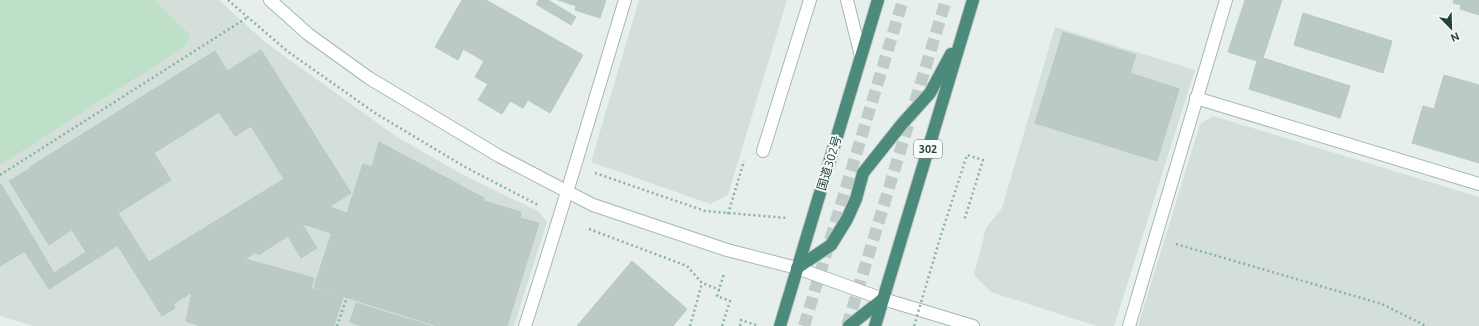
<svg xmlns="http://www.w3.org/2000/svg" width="1479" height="326" font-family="Ubuntu,'Noto Sans JP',sans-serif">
	<rect width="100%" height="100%" fill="#e6efeb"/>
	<!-- built -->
	<g fill="#d4dfda">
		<path d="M0 0H219L266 43 397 137 467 177 538 211 547 222 514 326H33L0 316Z"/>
		<path d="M639 0H787L728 195 710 204 591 162Z"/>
		<path d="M1055 27 1195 70 1114 326H1096L991 292 974 275 986 228 1002 208Z"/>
		<path d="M1213 116 1479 197V326H1138L1200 124Z"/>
	</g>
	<!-- green -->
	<path fill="#bfe0c8" d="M0 0H154L190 35 185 46 0 165Z"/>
	<!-- building -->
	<g fill="#bbcac4" stroke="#b8c9c2" fill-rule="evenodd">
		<path d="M462 0H486L583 55 550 113 528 100 523 108 510 101 502 114 478 100 488 84 475 77 484 61 463 49 458 60 435 47Z"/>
		<path d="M539 0H548L576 17 571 25 536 4Z"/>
		<path d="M558 0H606L600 18 575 10 576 6Z"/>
		<path d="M1245 0H1282L1263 58 1350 86 1340 118 1249 89 1257 61 1228 52Z"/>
		<path d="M1454 0H1479V15L1460 9 1461 5 1453 3Z"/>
		<path d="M1303 13 1392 41 1383 73 1294 45Z"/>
		<path d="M1063 32 1136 55 1130 73 1179 89 1157 161 1035 123Z"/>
		<path d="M261 50 351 193 302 224 317 248 301 258 288 236 258 255 256 252 173 304 175 308 162 316 98 214 70 231 30 167 215 51 227 71ZM219 112 235 136 251 126 284 179 149 262 118 213 171 180 154 153Z"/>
		<path d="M1444 75 1479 85V163L1412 143 1423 106 1434 109Z"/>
		<path d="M379 142 484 198V201L521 212 520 218 539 223 507 326H437L314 287 339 210 347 213 363 164 372 167Z"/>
		<path d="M31 168 70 231 49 245 9 181Z"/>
		<path d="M1 184 37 244 0 266V185Z"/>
		<path d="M330 207 339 210 331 233 303 224Z"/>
		<path d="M98 214 112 235 86 252 72 230Z"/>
		<path d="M112 235 118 245 49 289 25 252 37 244 54 273Z"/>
		<path d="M245 259 314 278 311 288 343 297 334 326H201L186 321 192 292Z"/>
		<path d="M632 261 687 309 673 326H577Z"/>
		<path d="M356 303 431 326H362L350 322Z"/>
	</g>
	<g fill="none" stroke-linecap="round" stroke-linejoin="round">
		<!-- motorway-tunnel -->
		<g stroke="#bfccc8" stroke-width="12" stroke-dasharray="12 6" stroke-linecap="butt">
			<path d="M804 326 903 0"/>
			<path d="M847 326 946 0"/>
		</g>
		<defs>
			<g id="minor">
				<path d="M847 0 861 56"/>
				<path d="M1196 98 1479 184"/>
				<path d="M763 151 810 0"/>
				<path d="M525 326C560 218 592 109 625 0"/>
				<path d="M1129 326 1226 0"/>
			</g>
			<path id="tertiary" d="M270 0 308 34 369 78 499 156 593 205 727 250 797 268 883 299 973 326"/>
			<g id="trunk">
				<path d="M797 268 831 245 847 219 856 199 863 173 902 124 930 93 951 54"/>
				<path d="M780 326 878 0"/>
				<path d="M849 326 883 299"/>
				<path d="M875 326 973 0"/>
			</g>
		</defs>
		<!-- minor casing -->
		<use href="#minor" stroke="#a8b8b2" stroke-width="14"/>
		<!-- tertiary casing -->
		<use href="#tertiary" stroke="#a8b8b2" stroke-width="14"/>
		<!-- trunk casing -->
		<use href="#trunk" stroke="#c2cac8" stroke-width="14"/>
		<!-- path -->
		<g stroke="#86b3a5" stroke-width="2.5" stroke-dasharray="2 3" stroke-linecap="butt">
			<path d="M228 0 287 51 375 113 465 167 540 206"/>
			<path d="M595 173 705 211 787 218"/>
			<path d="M0 175 248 17"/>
			<path d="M728 214 744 161"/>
			<path d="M589 229 687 266 702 283 720 290"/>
			<path d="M941 235 967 155 983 160 964 221"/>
			<path d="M1176 244 1382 304 1426 326"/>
			<path d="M337 326 347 297"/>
			<path d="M690 326 702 283"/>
			<path d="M722 326 730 301 717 296 724 274"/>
			<path d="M740 326 741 320 759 326"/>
		</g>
		<!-- minor -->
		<use href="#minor" stroke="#fff" stroke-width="12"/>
		<!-- tertiary -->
		<use href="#tertiary" stroke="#fff" stroke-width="12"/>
		<!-- trunk -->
		<use href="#trunk" stroke="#4c8a7c" stroke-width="12"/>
		<!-- path-bridge -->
		<path stroke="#86b3a5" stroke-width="2.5" stroke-dasharray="2 3" stroke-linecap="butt" d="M914 326 941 235"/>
	</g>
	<g text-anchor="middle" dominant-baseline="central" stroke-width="4" stroke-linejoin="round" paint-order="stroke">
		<!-- shield labels -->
		<rect fill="#f7fbf9" stroke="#637a73" stroke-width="1" x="914" y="140" width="28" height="18" rx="3"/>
		<g font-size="11" font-weight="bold" fill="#24423a">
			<text x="928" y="149">302</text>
		</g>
		<!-- street labels -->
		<g font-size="12" fill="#24423a" stroke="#f7fbf9">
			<text transform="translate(829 163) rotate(-73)">国道302号</text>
		</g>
	</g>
	<!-- north arrow -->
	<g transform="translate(1451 28) rotate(157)" stroke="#f7fbf9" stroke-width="3" paint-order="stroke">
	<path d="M0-3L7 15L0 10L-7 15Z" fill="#24423a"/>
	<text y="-6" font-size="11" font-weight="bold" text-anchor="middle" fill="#24423a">N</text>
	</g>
</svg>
